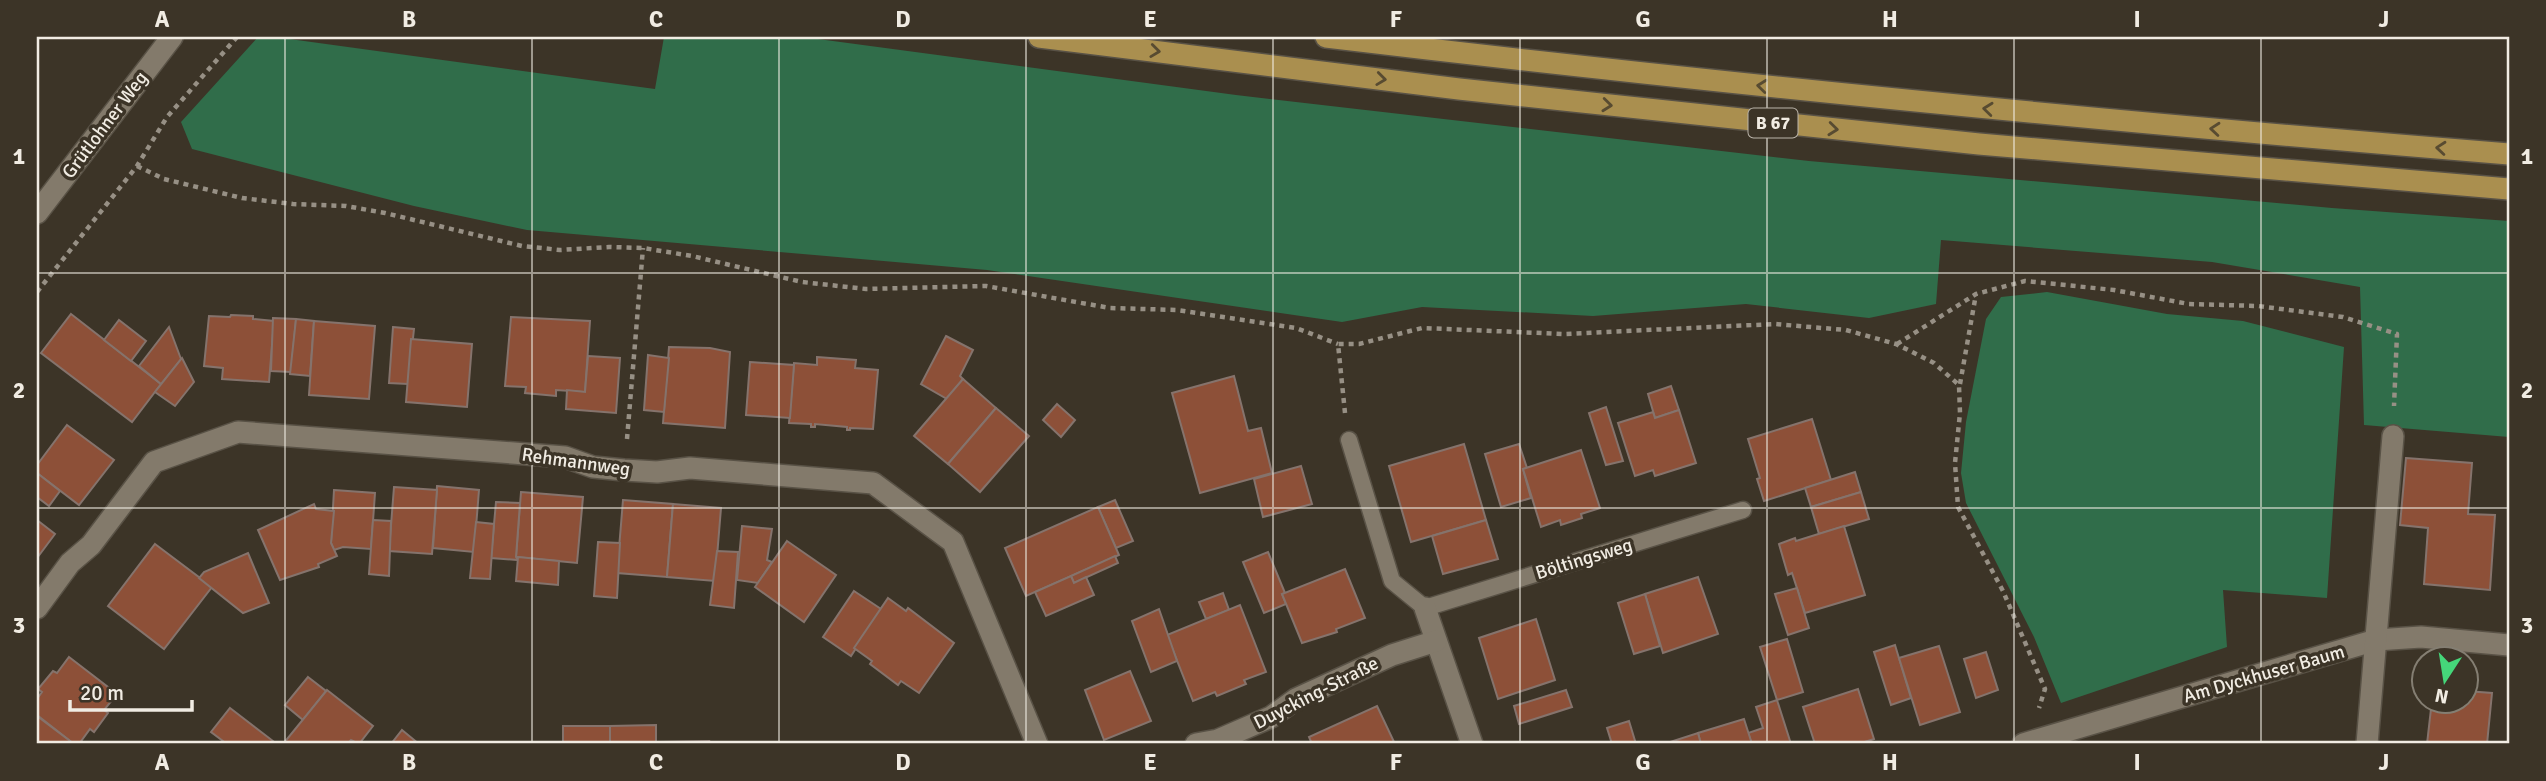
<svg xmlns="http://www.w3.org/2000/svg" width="2546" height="781" font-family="Signika,sans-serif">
	<rect width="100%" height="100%" fill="#3c3427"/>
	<!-- green -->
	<g fill="#306d4a">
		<path d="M258 37H275L655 89 664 37H803L1236 95 1809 161 2332 208 2509 221V437L2364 425 2360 287 2212 262 1941 240 1936 304 1869 318 1746 304 1593 316 1422 307 1342 322 987 270 527 230 414 206 192 149 181 122Z"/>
		<path d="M2047 292 2167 314 2243 321 2344 347 2327 598 2223 590 2227 647 2061 703 2034 637 1966 503 1961 473 1966 422 1986 319 2001 297Z"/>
	</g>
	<!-- building -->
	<g fill="#8d5038" stroke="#85736c" stroke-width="2">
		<path d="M71 314 161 384 132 422 41 353Z"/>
		<path d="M231 315 253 316V319L274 321 269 382 222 379 223 368 204 366 209 316 230 317Z"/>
		<path d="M511 317 590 321 585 392 556 390V396L525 393 526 387 505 386Z"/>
		<path d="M273 318 296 319 291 372 271 371Z"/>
		<path d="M296 319 314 321 310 376 290 374Z"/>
		<path d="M119 320 146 341 131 361 104 340Z"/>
		<path d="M314 321 375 326 369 399 309 395Z"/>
		<path d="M169 327 181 359 161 384 139 366Z"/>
		<path d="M393 327 414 329 408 384 389 383Z"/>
		<path d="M946 336 973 350 960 376 963 379 947 399 921 384Z"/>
		<path d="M411 339 472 344 467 407 406 402Z"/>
		<path d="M669 347 710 348 730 352 725 428 663 423Z"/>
		<path d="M648 355 669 358 664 412 644 410Z"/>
		<path d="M588 356 620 358 616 413 566 409 567 390 585 392Z"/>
		<path d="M817 357 856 360 855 368 878 370 873 429 850 428V430H847V427L815 424V427H811V424L789 423 794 363 817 365Z"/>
		<path d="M182 358 194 382 175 406 155 392Z"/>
		<path d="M750 362 794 365 790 418 746 415Z"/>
		<path d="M1234 376 1248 431 1261 428 1272 473 1200 493 1172 393Z"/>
		<path d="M963 379 996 408 948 464 914 436Z"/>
		<path d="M1671 386 1679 410 1655 418 1648 394Z"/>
		<path d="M1057 404 1075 420 1061 437 1043 420Z"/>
		<path d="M1606 407 1623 461 1606 465 1589 413Z"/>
		<path d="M996 408 1029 436 980 492 948 464Z"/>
		<path d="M1679 410 1696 463 1655 476 1653 470 1635 476 1618 423 1653 412 1655 418Z"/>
		<path d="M1812 419 1831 480 1764 501 1757 479 1760 478 1748 439Z"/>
		<path d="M67 425 114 460 79 505 37 473V465Z"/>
		<path d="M1464 444 1486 520 1411 542 1389 466Z"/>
		<path d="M1519 444 1527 468 1523 469 1531 498 1501 507 1485 454Z"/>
		<path d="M1581 450 1600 508 1581 514 1582 518 1561 525 1560 520 1541 527 1523 469Z"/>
		<path d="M2406 458 2472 463 2468 514 2495 515 2490 590 2424 584 2428 528 2400 525Z"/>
		<path d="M1301 466 1312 504 1263 517 1254 479Z"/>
		<path d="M1855 472 1861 492 1811 507 1805 488Z"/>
		<path d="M37 473 60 491 49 506 37 497Z"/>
		<path d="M437 486 479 490 474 552 433 548Z"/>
		<path d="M394 487 437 490 432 554 389 551Z"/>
		<path d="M334 490 375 493 371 549 343 547 334 550 331 543Z"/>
		<path d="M521 492 583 497 577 563 516 557Z"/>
		<path d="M1861 492 1869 519 1819 534 1811 507Z"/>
		<path d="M623 500 673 504 667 577 617 573Z"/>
		<path d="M1115 500 1133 541 1116 548 1098 507Z"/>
		<path d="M496 502 520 503 516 557 518 560 491 558Z"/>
		<path d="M314 504 316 509 334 511 331 543 337 556 318 564 319 567 280 580 258 530Z"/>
		<path d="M673 504 721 508 715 581 667 577Z"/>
		<path d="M1098 507 1119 555 1026 596 1005 548Z"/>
		<path d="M37 520 55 534 37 558Z"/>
		<path d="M373 520 391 521 389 576 369 574Z"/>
		<path d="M1486 520 1498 559 1443 574 1432 536Z"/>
		<path d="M476 522 494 524 490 579 470 578Z"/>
		<path d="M742 526 772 529 767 560 772 562 758 583 737 580Z"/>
		<path d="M1844 526 1865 595 1805 613 1792 573 1788 575 1779 544 1795 538 1796 541Z"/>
		<path d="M787 541 836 575 804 622 755 587Z"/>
		<path d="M598 542 620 543 617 598 594 596Z"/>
		<path d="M155 544 212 587 164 649 108 606Z"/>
		<path d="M717 551 738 552 734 608 710 605Z"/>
		<path d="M1268 552 1285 593 1282 594 1286 604 1264 613 1243 562Z"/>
		<path d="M248 553 269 603 243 613 199 578 204 572Z"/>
		<path d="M1115 556 1118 563 1074 583 1071 576Z"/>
		<path d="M518 557 559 561 558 585 516 581Z"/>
		<path d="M1345 569 1365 618 1336 629 1337 632 1302 643 1282 594Z"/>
		<path d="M1071 576 1074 583 1086 577 1094 595 1046 616 1035 592Z"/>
		<path d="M1698 577 1718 634 1663 653 1645 594Z"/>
		<path d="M1797 588 1809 628 1788 635 1775 594Z"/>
		<path d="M854 591 881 609 851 656 823 637Z"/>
		<path d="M1223 593 1229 610 1206 619 1199 602Z"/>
		<path d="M1645 594 1660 646 1634 654 1618 603Z"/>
		<path d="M888 598 906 611 908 608 954 643 919 693 901 681 898 685 870 664 872 661 854 648Z"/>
		<path d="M1240 605 1266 672 1244 680 1246 684 1217 696 1215 692 1193 701 1167 635Z"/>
		<path d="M1159 609 1177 661 1151 672 1132 621Z"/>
		<path d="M1536 619 1555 680 1498 699 1479 638Z"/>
		<path d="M1787 639 1803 692 1777 700 1760 647Z"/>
		<path d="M1895 645 1911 698 1891 705 1874 652Z"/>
		<path d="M1939 646 1960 712 1920 725 1899 658Z"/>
		<path d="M1986 652 1998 690 1976 698 1964 659Z"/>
		<path d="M69 657 117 694 104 710 108 713 94 732 90 729 79 744H74L37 715V699L42 692 38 689 53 671 57 673Z"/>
		<path d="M1130 671 1151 721 1104 740 1085 690Z"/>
		<path d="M308 677 326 691 303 720 285 705Z"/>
		<path d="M1858 689 1874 739 1858 744H1815L1803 707Z"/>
		<path d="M327 690 373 726 359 744 351 740 347 744H283Z"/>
		<path d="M1566 690 1572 707 1519 724 1514 706Z"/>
		<path d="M2466 691 2492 693 2487 744H2427L2432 700H2466Z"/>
		<path d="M1777 700 1791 744H1752L1748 733 1763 728 1756 707Z"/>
		<path d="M1377 706 1395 744H1312L1309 737Z"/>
		<path d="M230 708 273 741 270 744H227L211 732Z"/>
		<path d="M37 716 74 744H37Z"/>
		<path d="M1744 719 1752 744H1701L1698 733Z"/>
		<path d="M1629 721 1636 744H1612L1607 728Z"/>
		<path d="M656 725V744H610V726Z"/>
		<rect x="563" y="726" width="47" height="18"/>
		<path d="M402 730 419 744H391Z"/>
		<path d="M1698 733 1701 744H1664Z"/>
		<path d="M709 741 708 744H656V742Z"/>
	</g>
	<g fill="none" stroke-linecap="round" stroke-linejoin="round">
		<defs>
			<path id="service" d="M1349 440 1392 581 1425 608 1743 510"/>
			<g id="minor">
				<path d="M37 213 172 37"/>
				<path d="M37 608 70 563 91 545 154 462 238 432 565 457 593 467 624 470 657 472 690 468 873 483 953 542 1037 744"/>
				<path d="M1425 608 1472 744"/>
				<path d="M1196 744 1218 740 1271 717 1296 699 1392 655 1436 641"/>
				<path d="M2023 744 2376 640 2421 637 2509 645"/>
				<path d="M2367 744 2393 436"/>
			</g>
			<g id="trunk">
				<path d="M1039 37 1459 89 1979 144 2509 189"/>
				<path d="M1326 37C1719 84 2114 122 2509 154"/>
			</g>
		</defs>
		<!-- service casing -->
		<use href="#service" stroke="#595246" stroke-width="19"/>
		<!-- minor casing -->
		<use href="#minor" stroke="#595246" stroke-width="24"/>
		<!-- trunk casing -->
		<use href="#trunk" stroke="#595246" stroke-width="24"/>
		<!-- path -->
		<g stroke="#979085" stroke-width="4.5" stroke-dasharray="5 5" stroke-linecap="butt">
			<path d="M137 166 164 179 242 198 293 204 346 206 385 213 522 246 560 250 609 247 643 248 692 256 802 282 866 289 986 286 1110 308 1177 310 1296 328 1338 344"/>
			<path d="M37 292 137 166 167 117 237 37"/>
			<path d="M1897 344 1976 294 2025 281 2114 290 2189 304 2258 306 2343 317 2397 334 2394 406"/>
			<path d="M1960 384 1976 294"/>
			<path d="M1345 413 1338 344H1359L1422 328 1564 334 1775 324 1846 330 1896 344 1934 363 1959 385 1960 413 1955 463 1958 507 2003 591 2045 689 2039 708"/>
			<path d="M627 439 643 248"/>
		</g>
		<!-- service -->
		<use href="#service" stroke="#837a6b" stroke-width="16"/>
		<!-- minor -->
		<use href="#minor" stroke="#837a6b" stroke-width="21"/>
		<!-- trunk -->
		<use href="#trunk" stroke="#aa8f4f" stroke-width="21"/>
	</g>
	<!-- one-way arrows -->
	<defs><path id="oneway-chevron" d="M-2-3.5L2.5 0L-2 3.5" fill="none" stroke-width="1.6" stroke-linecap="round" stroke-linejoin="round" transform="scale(1.75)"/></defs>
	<g stroke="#584b31">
		<use href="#oneway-chevron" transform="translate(1155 51) rotate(7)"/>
		<use href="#oneway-chevron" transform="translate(1381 79) rotate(7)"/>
		<use href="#oneway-chevron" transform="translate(1762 86) rotate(-174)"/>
		<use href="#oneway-chevron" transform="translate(1607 105) rotate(6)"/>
		<use href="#oneway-chevron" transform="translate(1988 109) rotate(-174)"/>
		<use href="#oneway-chevron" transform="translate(1833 129) rotate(6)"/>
		<use href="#oneway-chevron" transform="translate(2215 129) rotate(-175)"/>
		<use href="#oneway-chevron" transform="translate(2441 148) rotate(-175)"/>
	</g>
	<!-- grid -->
	<path fill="none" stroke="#f1ece3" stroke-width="2" stroke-opacity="0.55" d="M285 37V744M532 37V744M779 37V744M1026 37V744M1273 37V744M1520 37V744M1767 37V744M2014 37V744M2261 37V744M37 273H2509M37 508H2509"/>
	<g text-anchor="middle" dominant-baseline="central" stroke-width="7" stroke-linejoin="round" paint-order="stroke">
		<!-- shield labels -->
		<rect fill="#3c3427" stroke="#bbb5ab" stroke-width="2" x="1748.5" y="108.5" width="49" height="29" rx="5"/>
		<g font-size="18" font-weight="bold" fill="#f1ece3">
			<text x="1773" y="123">B 67</text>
		</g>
		<!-- street labels -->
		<g font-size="19" fill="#f1ece3" stroke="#3c3427">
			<text transform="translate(105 125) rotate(-53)">Grütlohner Weg</text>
			<text transform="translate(576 462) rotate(8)">Rehmannweg</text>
			<text transform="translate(1584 559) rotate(-17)">Böltingsweg</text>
			<text transform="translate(2264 674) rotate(-16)">Am Dyckhuser Baum</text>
			<text transform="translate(1316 693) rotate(-27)">Duycking-Straße</text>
		</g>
	</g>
	<!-- border -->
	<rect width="2546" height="781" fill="none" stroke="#3c3427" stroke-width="77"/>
	<!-- north arrow -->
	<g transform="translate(2445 680) rotate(192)"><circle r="33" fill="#3c3427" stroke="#847e72" stroke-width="2"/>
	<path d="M0-5L12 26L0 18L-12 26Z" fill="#45d77a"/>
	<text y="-10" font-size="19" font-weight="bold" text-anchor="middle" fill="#f1ece3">N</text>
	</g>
	<!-- scale -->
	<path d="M70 700v10h122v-10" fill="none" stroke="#f1ece3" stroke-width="3.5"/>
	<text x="80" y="700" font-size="21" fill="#f1ece3" stroke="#3c3427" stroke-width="5" paint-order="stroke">20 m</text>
	<rect x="38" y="38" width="2470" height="704" fill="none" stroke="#f1ece3" stroke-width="2.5"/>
	<g font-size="23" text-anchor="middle" font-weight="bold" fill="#f1ece3">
		<text x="162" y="27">A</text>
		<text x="409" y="27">B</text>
		<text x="656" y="27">C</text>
		<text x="903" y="27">D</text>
		<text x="1150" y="27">E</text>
		<text x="1396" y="27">F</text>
		<text x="1643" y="27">G</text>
		<text x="1890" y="27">H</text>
		<text x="2137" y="27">I</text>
		<text x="2384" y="27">J</text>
		<text x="19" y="164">1</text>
		<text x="2527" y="164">1</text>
		<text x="19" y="398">2</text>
		<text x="2527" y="398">2</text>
		<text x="19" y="633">3</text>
		<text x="2527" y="633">3</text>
		<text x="162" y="770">A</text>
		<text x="409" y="770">B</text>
		<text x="656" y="770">C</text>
		<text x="903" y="770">D</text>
		<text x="1150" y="770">E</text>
		<text x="1396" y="770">F</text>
		<text x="1643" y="770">G</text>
		<text x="1890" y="770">H</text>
		<text x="2137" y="770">I</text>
		<text x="2384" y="770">J</text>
	</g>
</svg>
